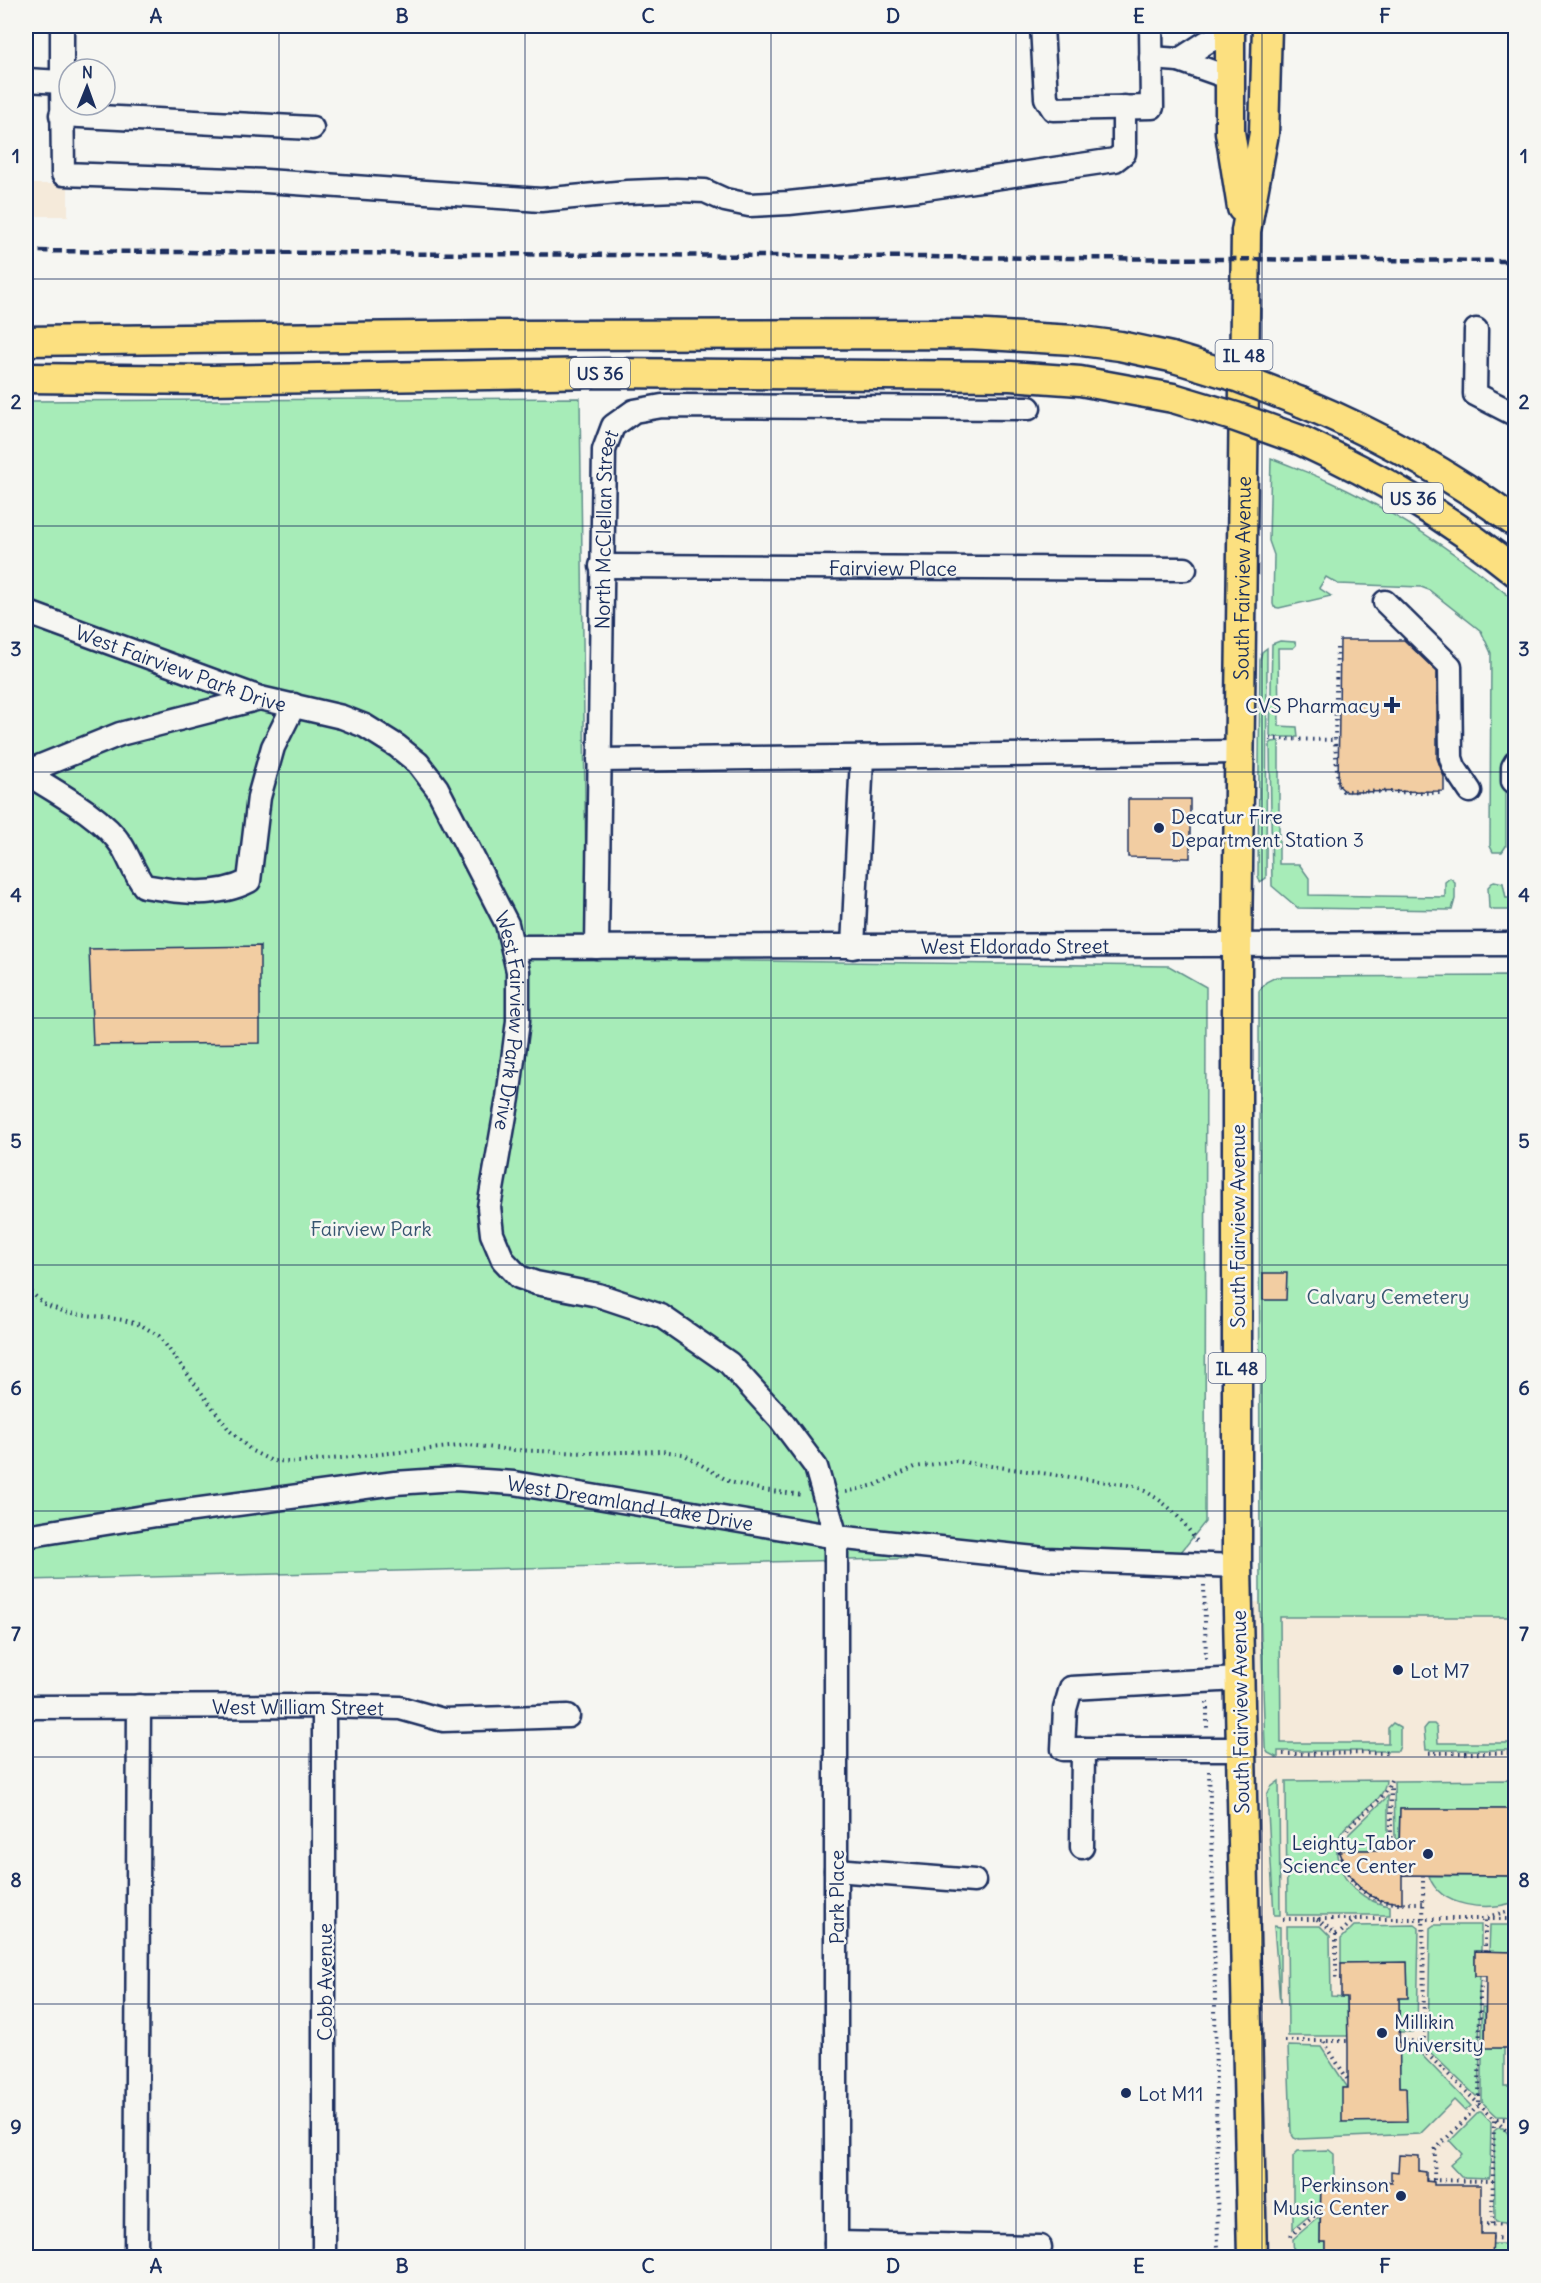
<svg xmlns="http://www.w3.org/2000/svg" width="1541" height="2283" font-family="Delius,sans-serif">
	<rect width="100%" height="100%" fill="#f6f6f2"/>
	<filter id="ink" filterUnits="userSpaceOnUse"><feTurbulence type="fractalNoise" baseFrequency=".0167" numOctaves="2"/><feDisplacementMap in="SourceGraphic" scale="12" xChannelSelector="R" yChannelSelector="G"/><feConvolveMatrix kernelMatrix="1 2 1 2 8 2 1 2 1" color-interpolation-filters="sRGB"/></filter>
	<g filter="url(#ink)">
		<!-- built -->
		<g fill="#f5eada">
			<rect x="26" y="184" width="42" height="32"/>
			<path d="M1242 1602 1515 1603V2257H1252Z"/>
		</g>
		<!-- green -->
		<g fill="#a7ecb8" stroke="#618e8b" stroke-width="1.5">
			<path d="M580 398 587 959 1169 966 1206 987 1205 1522 1181 1552 26 1580V401Z"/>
			<path d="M1271 458C1290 466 1311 473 1330 482 1396 512 1460 555 1515 601L1516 747 1508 758 1506 768V846L1502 852H1493L1490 846 1491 653 1481 631 1429 590 1421 587 1338 584 1326 577 1319 588 1331 596 1279 608 1274 607 1273 604 1274 555 1269 541Z"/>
			<path d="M1280 641 1295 642 1296 645 1293 648H1278L1279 726 1297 727 1298 737H1272L1270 735 1272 644Z"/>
			<path d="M1267 648 1266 878 1260 882 1258 876 1260 660 1262 652Z"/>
			<path d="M1279 741V864H1299L1309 878V895L1445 897V882L1450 878 1455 882V899L1452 910 1298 908 1272 886 1270 744 1272 742Z"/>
			<path d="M1494 881 1503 883 1506 898H1515V910H1494L1489 908 1488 887Z"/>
			<path d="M1515 976V1617H1280L1281 1743H1388V1728L1393 1723 1400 1727V1746L1398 1751H1278V1758L1268 1753 1265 1748 1260 1602 1259 991 1266 982 1276 977Z"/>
			<path d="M1428 1724H1434L1437 1727 1438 1743H1515V1750H1426L1424 1729Z"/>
			<path d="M1386 1780C1385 1811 1332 1816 1337 1855 1338 1865 1343 1876 1350 1884 1361 1896 1374 1904 1390 1906V1915H1287L1286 1781Z"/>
			<path d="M1515 1780V1809H1400L1399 1839H1395L1394 1781Z"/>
			<path d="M1279 1781 1280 1915H1274L1267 1795 1271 1787Z"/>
			<path d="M1388 1796V1850H1344L1349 1834Z"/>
			<path d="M1429 1876H1515V1902C1487 1911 1440 1908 1429 1876Z"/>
			<path d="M1415 1925 1419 1928 1417 2028 1412 2032H1399V1998L1408 1997 1407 1963H1341V1939L1354 1926Z"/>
			<path d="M1434 1925H1481V1952H1475V1976H1480L1479 1991 1480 2094 1476 2096 1431 2053 1428 2047 1430 1928Z"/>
			<path d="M1490 1925H1515V1952H1489Z"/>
			<path d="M1274 1926 1280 1927V2004Z"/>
			<path d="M1287 1926H1320L1330 1936 1331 1996 1347 1997 1348 2036H1288Z"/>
			<path d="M1482 2007H1485V2047L1504 2048V2086H1515V2117L1497 2116 1482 2102Z"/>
			<path d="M1288 2046 1321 2047 1348 2088H1342L1406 2121V2088L1400 2087 1399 2048 1416 2049 1471 2106 1465 2111 1454 2100 1420 2134 1299 2139 1294 2137 1291 2132Z"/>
			<path d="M1479 2112H1481L1491 2122 1490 2176 1489 2178 1461 2177 1450 2165 1462 2154 1450 2141Z"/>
			<path d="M1498 2128H1503L1515 2141V2224L1496 2222 1495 2220 1494 2131Z"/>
			<path d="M1329 2150 1334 2154V2184H1321L1320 2207 1293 2229V2156L1298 2151Z"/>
			<path d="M1320 2216V2242H1326V2257H1294L1293 2239Z"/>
			<path d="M1515 2240V2257L1492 2258V2244H1515Z"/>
		</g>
		<!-- building -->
		<g fill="#f2cda2" stroke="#1b2f5e" stroke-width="1.5">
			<path d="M1340 640H1404L1437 672V758L1444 777V791L1346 792 1338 785Z"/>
			<path d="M1128 799H1190V858L1128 857Z"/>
			<path d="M260 946V1043L93 1045 89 949Z"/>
			<path d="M1263 1273H1287L1286 1300H1263Z"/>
			<path d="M1400 1809H1515V1876L1402 1875V1903L1379 1900 1371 1896 1361 1889 1347 1873 1338 1850H1399Z"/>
			<path d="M1475 1951 1515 1952V2048H1485L1486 1976H1475Z"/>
			<path d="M1407 1962 1408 1998H1399L1400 2087H1406L1407 2121 1342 2122V2088H1348V2047L1347 1997H1341V1963Z"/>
			<path d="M1399 2155 1419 2156V2171L1426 2172V2181L1434 2182V2185H1481V2234H1493L1492 2258H1326V2242H1320L1321 2184 1385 2185 1386 2181 1391 2182V2171L1398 2172Z"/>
		</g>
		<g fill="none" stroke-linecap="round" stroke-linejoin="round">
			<defs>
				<g id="minor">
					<path d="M1042 26 1046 98 1053 109 1152 107 1151 26"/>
					<path d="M1151 58 1179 60 1230 78"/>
					<path d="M1179 60 1207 42 1230 32"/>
					<path d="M26 80 62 82V26"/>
					<path d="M62 82 63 174 266 181 541 200 627 192 676 190 705 191 725 200 749 205 789 203 919 189 1115 160 1124 153V107"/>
					<path d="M61 115 312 128"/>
					<path d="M1476 330 1475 394 1516 415"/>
					<path id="s1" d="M601 566 1185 569"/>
					<path d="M1385 602 1450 666 1451 758 1454 767 1470 791"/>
					<path id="s2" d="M26 612 260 698 342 717 365 726 397 746 418 763 437 788 507 924 518 971V1021L508 1098 489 1207 492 1234 503 1260 519 1277 536 1283 598 1295 661 1316 729 1363 780 1419 816 1467 836 1537V2258"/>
					<path d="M599 760 1239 752"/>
					<path d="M26 772 120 734 260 698"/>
					<path d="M26 773C56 792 102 816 122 846 130 859 134 873 144 886 179 892 216 898 249 881L259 797 273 747 294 705"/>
					<path d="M1513 781V767L1516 762"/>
					<path id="s3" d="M514 947 1516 944"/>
					<path id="s4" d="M597 947 604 450 613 426 634 411 662 406 1029 408"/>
					<path d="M853 947 862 757"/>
					<path id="s5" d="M26 1536 156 1515 395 1483 455 1479 514 1483 836 1537 1045 1559 1237 1566"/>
					<path d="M1239 1679 1071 1688 1065 1709 1063 1749H1241"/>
					<path d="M324 1706V2258"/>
					<path id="s6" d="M26 1707 324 1706 400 1708 443 1720 568 1716"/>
					<path d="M1082 1847 1083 1749"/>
					<path d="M836 1870 974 1881"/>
					<path d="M836 2243 1040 2247"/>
					<path d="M136 2258 139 1706"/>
				</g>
				<g id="major">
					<path d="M1230 26V132L1242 208"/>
					<path d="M26 341 499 335 969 334 1074 340 1120 346 1171 357"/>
					<path d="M26 378 211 380 604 373 1010 376 1080 381 1173 398"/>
					<path d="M1301 402C1378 434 1449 473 1516 523"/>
					<path d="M1300 440C1380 477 1447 516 1516 572"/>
					<path id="s7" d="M1252 2258 1237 1566V945L1246 231 1264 133 1267 26"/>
				</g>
			</defs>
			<!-- minor casing -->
			<use href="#minor" stroke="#1b2f5e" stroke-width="27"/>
			<!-- major casing -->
			<use href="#major" stroke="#1b2f5e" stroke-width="33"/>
			<!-- path -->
			<g stroke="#1b2f5e" stroke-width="4" stroke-dasharray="1.5 4.5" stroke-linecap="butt">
				<path d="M1337 648 1335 740 1338 785 1343 791 1444 793"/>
				<path d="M1270 739 1335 740"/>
				<path d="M26 1288 44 1304 65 1312 123 1320 141 1325 159 1336 230 1431 252 1451 272 1461 302 1462 469 1445 512 1450 587 1453 662 1451 683 1454 730 1482 763 1490 803 1495"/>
				<path d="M846 1492 875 1485 915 1467 955 1461 1135 1486C1166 1501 1179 1515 1198 1543"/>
				<path d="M1204 1585 1206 1659"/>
				<path d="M1207 1702V1728"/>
				<path d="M1429 1753H1516"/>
				<path d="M1283 1754 1391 1753"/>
				<path d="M1209 1771 1214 1919 1218 2258"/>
				<path d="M1391 1780C1381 1808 1360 1810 1346 1832 1329 1858 1355 1893 1381 1901 1395 1904 1409 1903 1423 1903"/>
				<path d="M1391 1850V1784"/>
				<path d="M1423 1875 1424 2051 1516 2140"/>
				<path d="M1487 1917 1516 1909"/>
				<path d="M1283 1919H1516"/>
				<path d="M1317 1919 1336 1934 1341 1932 1355 1919"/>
				<path d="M1336 1934V1978H1341"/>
				<path d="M1485 1952V1918"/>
				<path d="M1285 2041H1348"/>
				<path d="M1399 2041H1423"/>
				<path d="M1324 2042 1348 2080"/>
				<path d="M1426 2180 1493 2181"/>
				<path d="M1434 2180 1435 2150 1479 2105 1480 1991 1483 1976"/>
				<path d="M1481 2224 1516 2225"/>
				<path d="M1492 2224 1494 2119H1516"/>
				<path d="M1290 2236 1320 2211"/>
				<path d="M1492 2238 1509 2239 1510 2225"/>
			</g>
			<!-- minor -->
			<use href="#minor" stroke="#f6f6f2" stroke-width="22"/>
			<!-- major -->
			<use href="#major" stroke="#fce080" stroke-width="28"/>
			<!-- rail -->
			<path stroke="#1b2f5e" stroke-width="4.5" stroke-dasharray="9 4.5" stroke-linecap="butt" d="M26 251 1516 261"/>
			<defs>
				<g id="major-bridge">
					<path d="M1171 357 1237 377 1301 402"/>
					<path d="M1173 398 1236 417 1300 440"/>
				</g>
			</defs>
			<!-- major-bridge casing -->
			<use href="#major-bridge" stroke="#1b2f5e" stroke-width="33" stroke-linecap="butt"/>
			<!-- major-bridge -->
			<use href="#major-bridge" stroke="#fce080" stroke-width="28"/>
		</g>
	</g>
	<!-- grid -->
	<path fill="none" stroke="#1b2f5e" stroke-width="1.5" stroke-opacity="0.55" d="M279 26V2258M525 26V2258M771 26V2258M1016 26V2258M1262 26V2258M26 279H1516M26 526H1516M26 772H1516M26 1018H1516M26 1265H1516M26 1511H1516M26 1757H1516M26 2004H1516"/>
	<!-- markers -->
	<g fill="#1b2f5e" stroke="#f6f6f2" stroke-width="2">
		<path d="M1389 696h6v6h6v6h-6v6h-6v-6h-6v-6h6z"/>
		<circle cx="1159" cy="828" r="6"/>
		<circle cx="1398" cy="1670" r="6"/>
		<circle cx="1428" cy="1854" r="6"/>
		<circle cx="1382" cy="2033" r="6"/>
		<circle cx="1126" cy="2093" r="6"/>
		<circle cx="1401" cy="2196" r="6"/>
	</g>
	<g text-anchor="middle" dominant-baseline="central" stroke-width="5" stroke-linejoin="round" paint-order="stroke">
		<!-- shield labels -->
		<g fill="#f6f6f2" stroke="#5d6b8a" stroke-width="1.5">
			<rect x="1215.5" y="340" width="57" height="30" rx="4.5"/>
			<rect x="570" y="358" width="60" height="30" rx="4.5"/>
			<rect x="1383" y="483" width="60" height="30" rx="4.5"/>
			<rect x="1208.5" y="1353" width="57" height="30" rx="4.5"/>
		</g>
		<g font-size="18" font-weight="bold" fill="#1b2f5e">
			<text x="1244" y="355">IL 48</text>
			<text x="600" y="373">US 36</text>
			<text x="1413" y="498">US 36</text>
			<text x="1237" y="1368">IL 48</text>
		</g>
		<!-- street labels -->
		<g font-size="20" fill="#1b2f5e" stroke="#f6f6f2">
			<text stroke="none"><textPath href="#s4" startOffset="418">North McClellan Street</textPath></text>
			<text stroke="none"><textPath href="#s1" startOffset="292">Fairview Place</textPath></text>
			<text stroke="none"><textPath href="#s7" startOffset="1680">South Fairview Avenue</textPath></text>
			<text stroke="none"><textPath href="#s2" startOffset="165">West Fairview Park Drive</textPath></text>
			<text stroke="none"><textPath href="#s3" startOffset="501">West Eldorado Street</textPath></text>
			<text stroke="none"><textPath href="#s2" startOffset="705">West Fairview Park Drive</textPath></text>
			<text transform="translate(1237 1226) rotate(-90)">South Fairview Avenue</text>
			<text stroke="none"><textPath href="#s5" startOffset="610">West Dreamland Lake Drive</textPath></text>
			<text stroke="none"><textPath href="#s6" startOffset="272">West William Street</textPath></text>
			<text transform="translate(1240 1712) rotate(-91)">South Fairview Avenue</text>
			<text transform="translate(836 1897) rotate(-90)">Park Place</text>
			<text transform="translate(324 1982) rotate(-90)">Cobb Avenue</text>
		</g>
		<!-- poi labels -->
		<g font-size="20" fill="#1b2f5e" stroke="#f6f6f2" text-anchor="start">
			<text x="1380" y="705" text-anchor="end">CVS Pharmacy</text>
			<text x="1171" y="816">Decatur Fire<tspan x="1171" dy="23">Department Station 3</tspan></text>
			<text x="1410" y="1670">Lot M7</text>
			<text x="1416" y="1842" text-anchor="end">Leighty-Tabor<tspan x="1416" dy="23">Science Center</tspan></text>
			<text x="1394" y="2021">Millikin<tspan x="1394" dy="23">University</tspan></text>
			<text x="1138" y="2093">Lot M11</text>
			<text x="1389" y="2184" text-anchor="end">Perkinson<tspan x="1389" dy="23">Music Center</tspan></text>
		</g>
		<!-- park labels -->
		<g font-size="20" fill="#375570" stroke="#f6f6f2">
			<text x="371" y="1228">Fairview Park</text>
			<text x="1388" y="1296">Calvary Cemetery</text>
		</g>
	</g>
	<!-- margin -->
	<rect width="1541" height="2283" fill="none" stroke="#f6f6f2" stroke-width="66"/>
	<!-- north arrow -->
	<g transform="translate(87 87) rotate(1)"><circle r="28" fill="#f6f6f2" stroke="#9ea6b7" stroke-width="1.5"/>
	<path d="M0-4.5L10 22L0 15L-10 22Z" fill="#1b2f5e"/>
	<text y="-9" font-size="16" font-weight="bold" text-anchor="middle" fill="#1b2f5e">N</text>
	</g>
	<rect x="33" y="33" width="1475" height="2217" fill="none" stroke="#1b2f5e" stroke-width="2"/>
	<g font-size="20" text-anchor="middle" font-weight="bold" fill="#1b2f5e">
		<text x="156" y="23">A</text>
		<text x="402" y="23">B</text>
		<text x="648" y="23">C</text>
		<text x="893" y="23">D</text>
		<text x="1139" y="23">E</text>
		<text x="1385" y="23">F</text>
		<text x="16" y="163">1</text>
		<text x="1524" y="163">1</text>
		<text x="16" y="409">2</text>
		<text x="1524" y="409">2</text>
		<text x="16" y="656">3</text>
		<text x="1524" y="656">3</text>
		<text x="16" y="902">4</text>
		<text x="1524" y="902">4</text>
		<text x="16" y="1148">5</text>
		<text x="1524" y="1148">5</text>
		<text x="16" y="1395">6</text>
		<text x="1524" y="1395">6</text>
		<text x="16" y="1641">7</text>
		<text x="1524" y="1641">7</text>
		<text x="16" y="1887">8</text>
		<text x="1524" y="1887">8</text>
		<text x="16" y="2134">9</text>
		<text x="1524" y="2134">9</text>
		<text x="156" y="2273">A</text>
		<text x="402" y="2273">B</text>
		<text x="648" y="2273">C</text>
		<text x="893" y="2273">D</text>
		<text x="1139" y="2273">E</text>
		<text x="1385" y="2273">F</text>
	</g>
</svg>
